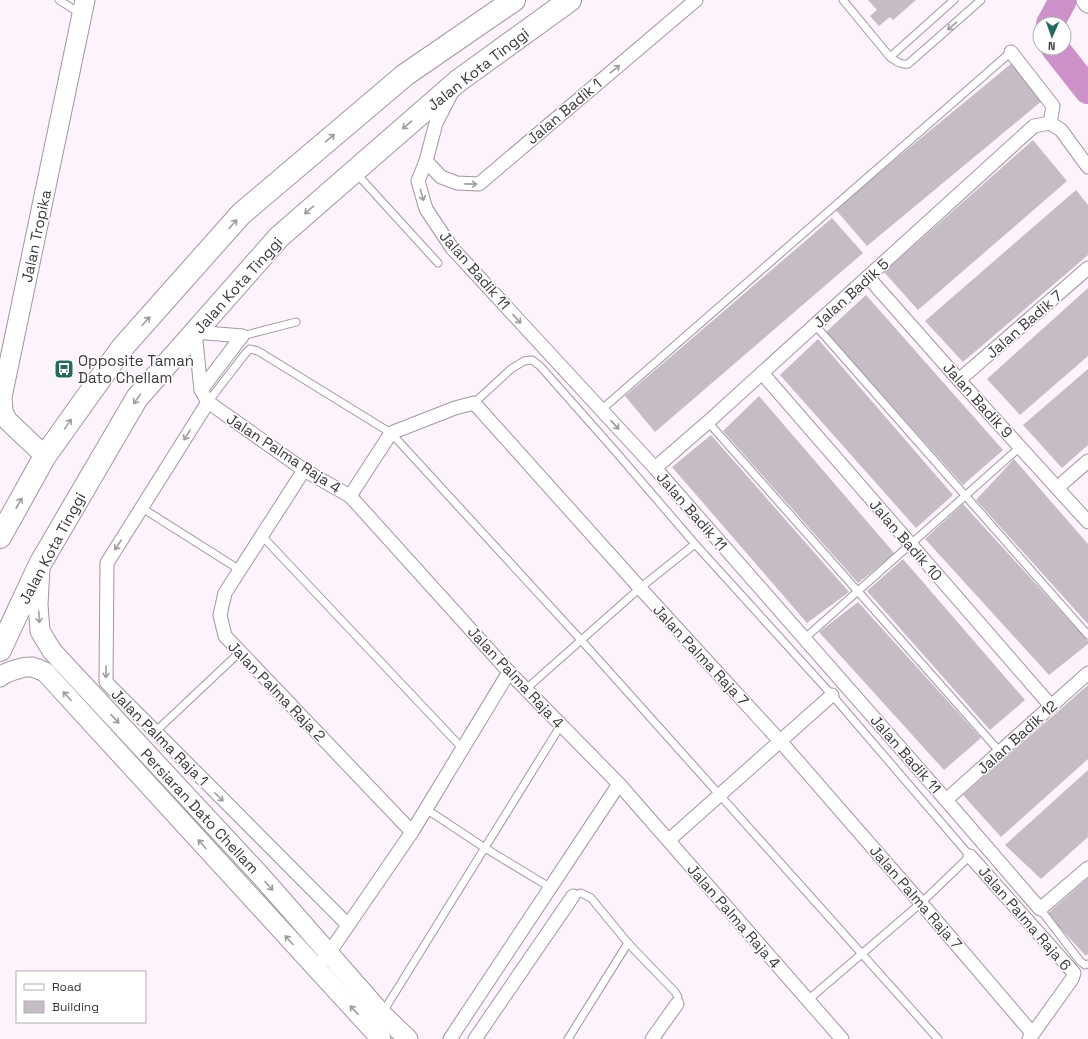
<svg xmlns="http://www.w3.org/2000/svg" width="1088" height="1039" font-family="'Space Grotesk',sans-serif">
	<rect width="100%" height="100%" fill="#fdf3fc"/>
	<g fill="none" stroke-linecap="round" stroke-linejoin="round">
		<!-- river -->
		<g stroke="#cb91c8" stroke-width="28">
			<path d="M1050 24 1063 0"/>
			<path d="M1055 48 1088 90"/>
		</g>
	</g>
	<!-- building -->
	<g fill="#c5bcc5">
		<path d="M868 0H916L893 20 890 17 879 26 870 16 877 10Z"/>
		<path d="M1012 63 1043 100 867 246 835 209Z"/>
		<path d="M1033 140 1067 181 918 310 884 272Z"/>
		<path d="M1076 190 1088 205V255L963 362 925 321Z"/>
		<path d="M832 218 863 253 655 432 625 396Z"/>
		<path d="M1088 288V356L1020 415 987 379Z"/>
		<path d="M866 295 1003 450 963 485 826 332Z"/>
		<path d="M818 339 953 495 916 528 780 375Z"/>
		<path d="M1088 369V445L1062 468 1023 425Z"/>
		<path d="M759 396 895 554 858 583 723 431Z"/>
		<path d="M711 435 849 592 807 623 672 467Z"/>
		<path d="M1014 459 1088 544V624L976 500Z"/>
		<path d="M963 504 1088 641V644L1049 675 925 539Z"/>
		<path d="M903 559 1025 700 990 730 867 591Z"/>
		<path d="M858 602 981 738 944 770 819 632Z"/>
		<path d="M1088 685V759L1001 837 963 795Z"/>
		<path d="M1088 770V837L1041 879 1005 845Z"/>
		<path d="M1088 878V954L1086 956 1047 914Z"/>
	</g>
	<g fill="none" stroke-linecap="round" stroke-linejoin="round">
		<defs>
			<g id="lane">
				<path d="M59 0 81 14"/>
				<path d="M843 0 890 57C896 61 900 65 908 64L981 0"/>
				<path d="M890 57 954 0"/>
				<path d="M356 173 438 263"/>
				<path d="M815 325 1088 635"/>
				<path d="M242 336 296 322"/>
				<path d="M208 402 245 354 250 349 258 351 391 433 581 640 938 1039"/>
				<path d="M474 403 511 369 524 361 532 360 540 366 616 452 695 544 832 695 970 856 921 903 808 1000"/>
				<path d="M601 410 1011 52"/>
				<path d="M708 422 1000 752"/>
				<path d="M142 508 240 570"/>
				<path d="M262 536 462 748"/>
				<path d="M804 639 1020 447"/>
				<path d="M526 689 640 588 695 544"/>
				<path d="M155 732 240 652"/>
				<path d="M426 809 485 848 551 888"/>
				<path d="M573 896 581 893 591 898 628 943 675 992 678 997 677 1004"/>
				<path d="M1040 909 1080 961 1085 965 1088 964"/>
				<path d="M383 1012 561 725"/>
				<path d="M568 1039 628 943"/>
			</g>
			<g id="street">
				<path d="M1011 52 1053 106 1050 123"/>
				<path d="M452 92 436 123 426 161 418 181 426 209 452 248 655 468 946 800 1040 909 1088 868"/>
				<path d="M1050 123 1061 130 1088 167"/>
				<path d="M426 161 441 177 457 183 479 184 696 0"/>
				<path d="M868 277 959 380 1088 522"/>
				<path d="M242 336 195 332 201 390 208 402 304 470 350 496 509 672 619 784 842 1039"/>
				<path d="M762 373 1051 706"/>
				<path d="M959 380 1088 268"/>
				<path d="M201 390 242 336"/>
				<path d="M208 402 107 563 106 682 348 925"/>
				<path d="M655 468 708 422 1034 126 1050 123"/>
				<path d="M304 470 225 593 220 615 225 636 412 832"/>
				<path d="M1057 488 1088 461"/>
				<path d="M350 496 391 433 455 408 474 403 640 588 780 741 921 903 1032 1033"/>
				<path d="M946 800 1088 673"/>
				<path d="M669 840 832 695"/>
				<path d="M970 856 1074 973 1072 979 1029 1039"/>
				<path d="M315 969 329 953 412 832 509 672"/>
				<path d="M450 1039 619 784"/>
				<path d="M475 1039 573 896"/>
				<path d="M652 1039 677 1004"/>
			</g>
			<g id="secondary">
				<path d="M1086 0 1088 3"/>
				<path d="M45 456 8 421 3 412 2 397 85 0"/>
				<path d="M40 567 38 605 40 631 52 651 261 876 382 1014 408 1039"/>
				<path d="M0 677C5 672 25 666 32 667 36 668 41 670 45 672L381 1039"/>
			</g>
			<g id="highway">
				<path d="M0 537 45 456 122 348 241 214 405 75 514 0"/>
				<path d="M0 650 40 564 137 398 279 237 458 81 570 0"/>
			</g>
		</defs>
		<!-- lane casing -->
		<use href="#lane" stroke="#a0969f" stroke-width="9"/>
		<!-- street casing -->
		<use href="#street" stroke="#a0969f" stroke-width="15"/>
		<!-- secondary casing -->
		<use href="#secondary" stroke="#a0969f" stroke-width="21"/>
		<!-- highway casing -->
		<use href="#highway" stroke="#a0969f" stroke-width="24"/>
		<!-- lane -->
		<use href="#lane" stroke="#fff" stroke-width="7"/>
		<!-- street -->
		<use href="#street" stroke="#fff" stroke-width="13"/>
		<!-- secondary -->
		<use href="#secondary" stroke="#fff" stroke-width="19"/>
		<!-- highway -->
		<use href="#highway" stroke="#fff" stroke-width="22"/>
	</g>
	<!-- one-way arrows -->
	<defs><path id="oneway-shaft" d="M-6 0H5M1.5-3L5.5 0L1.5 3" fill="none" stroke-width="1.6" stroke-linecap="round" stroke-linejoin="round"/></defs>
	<g stroke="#9e9c9d">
		<use href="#oneway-shaft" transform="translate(952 26) rotate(139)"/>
		<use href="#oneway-shaft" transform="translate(615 69) rotate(-40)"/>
		<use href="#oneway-shaft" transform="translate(407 125) rotate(139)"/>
		<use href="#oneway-shaft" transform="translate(330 138) rotate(-40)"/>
		<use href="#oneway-shaft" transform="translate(471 184) rotate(1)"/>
		<use href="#oneway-shaft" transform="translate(422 195) rotate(74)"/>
		<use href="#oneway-shaft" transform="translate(309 210) rotate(139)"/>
		<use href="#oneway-shaft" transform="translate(233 224) rotate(-48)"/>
		<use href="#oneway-shaft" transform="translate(517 319) rotate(47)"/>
		<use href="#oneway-shaft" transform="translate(146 321) rotate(-48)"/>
		<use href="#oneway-shaft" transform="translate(137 399) rotate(125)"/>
		<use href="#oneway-shaft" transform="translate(68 424) rotate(-55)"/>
		<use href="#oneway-shaft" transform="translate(615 425) rotate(47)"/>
		<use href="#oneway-shaft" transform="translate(187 435) rotate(122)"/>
		<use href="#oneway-shaft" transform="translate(19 503) rotate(-61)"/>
		<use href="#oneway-shaft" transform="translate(118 545) rotate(123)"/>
		<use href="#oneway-shaft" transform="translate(39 617) rotate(87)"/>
		<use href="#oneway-shaft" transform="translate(106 672) rotate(91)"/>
		<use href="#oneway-shaft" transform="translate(67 696) rotate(-132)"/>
		<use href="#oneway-shaft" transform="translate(115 719) rotate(47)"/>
		<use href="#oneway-shaft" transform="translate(219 797) rotate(45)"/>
		<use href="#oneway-shaft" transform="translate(202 844) rotate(-132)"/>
		<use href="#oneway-shaft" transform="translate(269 886) rotate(48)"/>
		<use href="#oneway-shaft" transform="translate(289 940) rotate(-132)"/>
		<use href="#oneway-shaft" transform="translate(354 1010) rotate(-133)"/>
	</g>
	<!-- icons -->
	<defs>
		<symbol id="bus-square" viewBox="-11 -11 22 22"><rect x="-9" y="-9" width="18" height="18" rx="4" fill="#256a5d" stroke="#fff"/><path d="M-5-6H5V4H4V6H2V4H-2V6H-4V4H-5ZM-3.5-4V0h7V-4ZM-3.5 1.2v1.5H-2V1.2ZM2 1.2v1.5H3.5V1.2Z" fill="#fff"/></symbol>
	</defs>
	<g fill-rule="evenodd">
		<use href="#bus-square" x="53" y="358" width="22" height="22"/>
	</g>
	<g text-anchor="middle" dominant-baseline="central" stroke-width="3" stroke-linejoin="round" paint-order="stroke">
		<!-- street labels -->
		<g font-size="15" fill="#3c383b" stroke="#fff">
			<text transform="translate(478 69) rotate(-38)">Jalan Kota Tinggi</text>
			<text transform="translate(564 111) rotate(-40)">Jalan Badik 1</text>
			<text transform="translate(36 236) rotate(-78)">Jalan Tropika</text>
			<text transform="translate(475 270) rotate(49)">Jalan Badik 11</text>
			<text transform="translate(238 285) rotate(-48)">Jalan Kota Tinggi</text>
			<text transform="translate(851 293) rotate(-42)">Jalan Badik 5</text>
			<text transform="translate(1024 324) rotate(-41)">Jalan Badik 7</text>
			<text transform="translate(978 400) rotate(48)">Jalan Badik 9</text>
			<text transform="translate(284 453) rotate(33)">Jalan Palma Raja 4</text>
			<text transform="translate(692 511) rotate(49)">Jalan Badik 11</text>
			<text transform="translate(906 540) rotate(49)">Jalan Badik 10</text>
			<text transform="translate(52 548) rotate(-62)">Jalan Kota Tinggi</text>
			<text transform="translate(701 655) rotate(47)">Jalan Palma Raja 7</text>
			<text transform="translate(516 677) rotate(47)">Jalan Palma Raja 4</text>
			<text transform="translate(277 691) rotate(46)">Jalan Palma Raja 2</text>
			<text transform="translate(160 737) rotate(45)">Jalan Palma Raja 1</text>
			<text transform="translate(1017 737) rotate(-42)">Jalan Badik 12</text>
			<text transform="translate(906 754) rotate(49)">Jalan Badik 11</text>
			<text transform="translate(200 811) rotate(47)">Persiaran Dato Chellam</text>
			<text transform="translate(916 897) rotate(49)">Jalan Palma Raja 7</text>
			<text transform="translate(734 916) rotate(49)">Jalan Palma Raja 4</text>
			<text transform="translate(1025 918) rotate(49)">Jalan Palma Raja 6</text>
		</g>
		<!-- poi labels -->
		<g font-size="15" fill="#3c383b" stroke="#fff" text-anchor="start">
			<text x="78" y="360">Opposite Taman<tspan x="78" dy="17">Dato Chellam</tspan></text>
		</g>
	</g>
	<!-- legend -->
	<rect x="16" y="971" width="130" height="52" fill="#ffffff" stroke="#b1afb1"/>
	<rect x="24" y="984" width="20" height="6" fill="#ffffff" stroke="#b1afb1"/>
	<text x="52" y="991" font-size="12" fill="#3c383b">Road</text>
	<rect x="24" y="1001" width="20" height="12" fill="#c5bcc5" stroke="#b1afb1"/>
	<text x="52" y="1011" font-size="12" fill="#3c383b">Building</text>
	<!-- north arrow -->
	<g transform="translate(1052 36) rotate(182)"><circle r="19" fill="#ffffff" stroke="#b1afb1"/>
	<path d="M0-3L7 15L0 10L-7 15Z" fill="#256a5d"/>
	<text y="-6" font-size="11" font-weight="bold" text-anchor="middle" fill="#3c383b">N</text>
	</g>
</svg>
